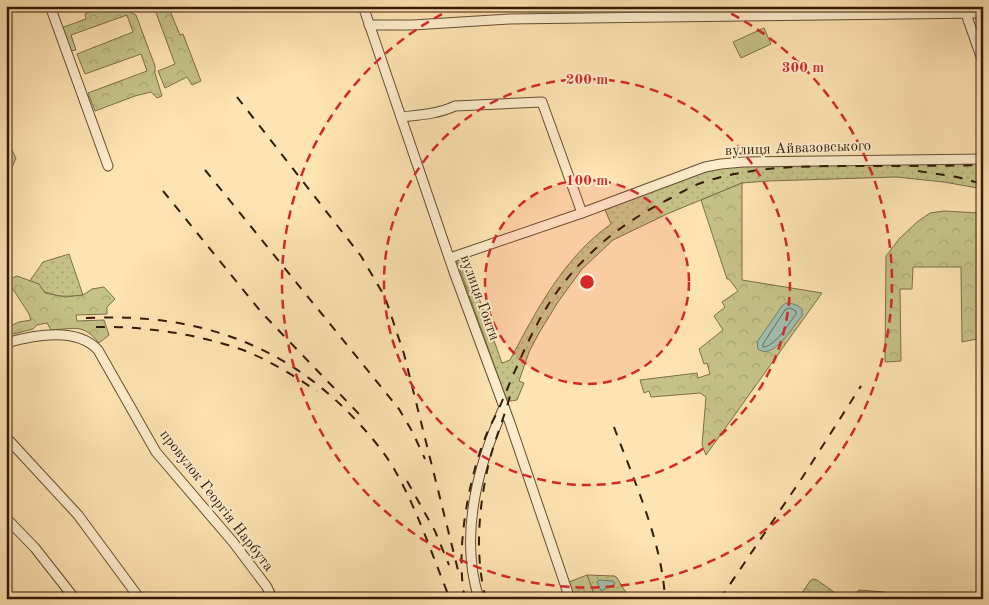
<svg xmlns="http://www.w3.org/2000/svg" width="989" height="605" font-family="'Old Standard TT',serif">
	<defs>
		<pattern id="grass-dots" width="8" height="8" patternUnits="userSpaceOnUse" patternTransform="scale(1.25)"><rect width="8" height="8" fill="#c5c288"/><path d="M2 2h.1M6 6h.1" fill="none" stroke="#aaa674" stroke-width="1.8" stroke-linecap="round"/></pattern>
		<pattern id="forest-crowns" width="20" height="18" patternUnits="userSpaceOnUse" patternTransform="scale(1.25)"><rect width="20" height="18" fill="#c5c288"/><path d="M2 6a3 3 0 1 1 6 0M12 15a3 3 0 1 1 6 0" fill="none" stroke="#aaa674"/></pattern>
	</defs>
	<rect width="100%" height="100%" fill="#fee4b2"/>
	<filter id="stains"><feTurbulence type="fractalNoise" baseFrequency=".004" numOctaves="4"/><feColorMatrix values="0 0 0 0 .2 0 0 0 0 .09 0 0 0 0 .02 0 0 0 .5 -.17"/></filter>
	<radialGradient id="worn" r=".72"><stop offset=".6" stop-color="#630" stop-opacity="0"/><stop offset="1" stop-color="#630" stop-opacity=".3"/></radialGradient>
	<!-- grass -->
	<g fill="url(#grass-dots)" stroke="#7c6e47">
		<path d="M983 159V189L944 182 896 177 768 181 742 183 667 214 613 240 582 269 558 302 539 333 529 352 519 381 524 383 517 400 511 401 506 398 456 259 471 254 468 262V267L502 363 510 360C536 311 564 257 611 224L603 205 705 167Z"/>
		<path d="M69 254 83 295C58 298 49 296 29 282L43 262Z"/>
		<path d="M587 575 615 576 617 578 630 599H596Z"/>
	</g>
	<!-- forest -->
	<g fill="url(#forest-crowns)" stroke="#7c6e47">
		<path d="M107 6H118L136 15 155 66V73L162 96 157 98 151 92 135 96 95 111 88 93 147 71 141 54 85 74 77 54 133 32 127 15 71 35 76 50 70 51 61 28 86 19 85 14Z"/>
		<path d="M156 6H168L180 35 183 34 201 81 192 85 187 77 165 88 158 71 175 64 154 7Z"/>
		<path d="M6 138 16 158 6 182Z"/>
		<path d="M742 183V280L822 293 706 455 702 445 706 397 700 393 651 397 649 391 644 393 640 380 697 373 698 378 710 374 707 363 704 364 699 349 723 330 714 316 725 307 722 302 738 291 729 279H727L701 200Z"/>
		<path d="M944 211 979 213 977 258 983 260V334L977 339 962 342 961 267H913L912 289H900L901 361 885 362 886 256 899 239 917 222 930 213Z"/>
		<path d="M17 276 39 284 45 293 65 297 83 295 92 289 104 287 115 299 107 307V314L76 315 77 321 104 320 109 335 99 343C83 323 74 329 51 330L47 323 37 325 33 329 6 336V328L19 322 31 320 29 314 7 280Z"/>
		<path d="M587 575 596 599H575L569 582Z"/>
		<path d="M813 579 817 580 844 599H820L816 596 798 599 810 581Z"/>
		<path d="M859 590 884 592V599H849Z"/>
	</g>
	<!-- pitch -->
	<path fill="#c5c288" stroke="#7c6e47" d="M764 28 771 44 741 58 733 42Z"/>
	<!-- water -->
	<g fill="#a0beb0" stroke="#747c6c">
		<path d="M786 303C792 303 798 305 802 309V316C793 326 773 361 758 349L757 342 782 306Z"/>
		<path d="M599 580 613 581 615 584 601 591 597 582Z"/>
	</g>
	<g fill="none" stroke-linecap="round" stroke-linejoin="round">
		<!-- shore -->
		<path stroke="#696c5b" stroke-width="1" d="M790 308 796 311V314C789 323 775 347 763 347V344L785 310Z"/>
		<defs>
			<g id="minor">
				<path d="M50 6 108 166"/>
				<path d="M363 6 454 272 510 423 570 599"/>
				<path d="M966 14 983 62"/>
				<path d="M369 25H413L509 19 983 13"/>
				<path d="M401 117C420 115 438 114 455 106L542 102 582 213"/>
				<path d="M450 258 582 213 705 167 721 164 743 162 983 159"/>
				<path d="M6 343C34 335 77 327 98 350L156 452 233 542 267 587 271 596 265 599"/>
				<path d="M6 437 78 515 140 599"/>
				<path d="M6 518 35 548 75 599"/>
				<path d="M479 599C459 536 478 465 504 407"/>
			</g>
		</defs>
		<!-- minor casing -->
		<use href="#minor" stroke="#654c31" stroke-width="11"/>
		<!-- minor -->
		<use href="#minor" stroke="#feedcd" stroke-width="9"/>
		<!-- rail -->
		<g stroke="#321906" stroke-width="2" stroke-dasharray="9 9" stroke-linecap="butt">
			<path d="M237 97 361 256 385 297 404 354 458 570"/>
			<path d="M205 170 399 409 412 431 425 459"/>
			<path d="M918 171 957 177 983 184"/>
			<path d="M163 191 262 313 359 414"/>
			<path d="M86 318C186 313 273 338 345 409 363 427 380 446 393 467 417 508 432 555 450 599"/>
			<path d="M96 327C145 326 197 334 243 350 269 360 294 376 317 391"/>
			<path d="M614 427C634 481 662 541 665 599"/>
			<path d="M407 481 435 531 449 565"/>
			<path d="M493 593 495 599"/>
			<path d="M465 599C455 553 468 481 485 438 490 425 498 412 503 399 517 366 531 332 550 302 581 255 620 224 669 199 680 193 690 187 701 183 751 166 803 166 855 166 898 166 940 166 983 165"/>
			<path d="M486 599C474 554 479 506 489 462 495 439 504 418 510 396"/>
			<path d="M720 599 802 478 861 386"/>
		</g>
	</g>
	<!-- distance rings -->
	<circle cx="587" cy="282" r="102" fill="#d62828" fill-opacity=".12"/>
	<g fill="none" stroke="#d62828" stroke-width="2.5" stroke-dasharray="9 6">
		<circle cx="587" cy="282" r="102"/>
		<circle cx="587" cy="282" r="203"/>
		<path d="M718 7A305 305 0 1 1 456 7"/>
	</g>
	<g text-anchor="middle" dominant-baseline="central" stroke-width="4" stroke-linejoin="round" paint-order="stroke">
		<!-- street labels -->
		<g font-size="15" fill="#321906" stroke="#feedcd">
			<text transform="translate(798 149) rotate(-2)">вулиця Айвазовського</text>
			<text transform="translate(479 298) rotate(70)">вулиця Гонти</text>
			<text transform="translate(216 501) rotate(52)">провулок Георгія Нарбута</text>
		</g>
	</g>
	<circle cx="587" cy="282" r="8" fill="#d62828" stroke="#feedcd" stroke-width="2.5"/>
	<g font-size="15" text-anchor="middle" font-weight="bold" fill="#d62828" stroke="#feedcd" stroke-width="4" stroke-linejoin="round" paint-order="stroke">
		<text x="803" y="72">300 m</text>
		<text x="587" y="84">200 m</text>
		<text x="587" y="185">100 m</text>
	</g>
	<!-- margin -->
	<rect width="989" height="605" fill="none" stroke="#fee4b2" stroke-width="25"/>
	<rect x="8" y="8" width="974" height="590" fill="none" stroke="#321906" stroke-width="2.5"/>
	<rect x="12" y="12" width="964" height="580" fill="none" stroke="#321906"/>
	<rect width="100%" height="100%" filter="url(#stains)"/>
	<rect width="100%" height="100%" fill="url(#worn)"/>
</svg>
